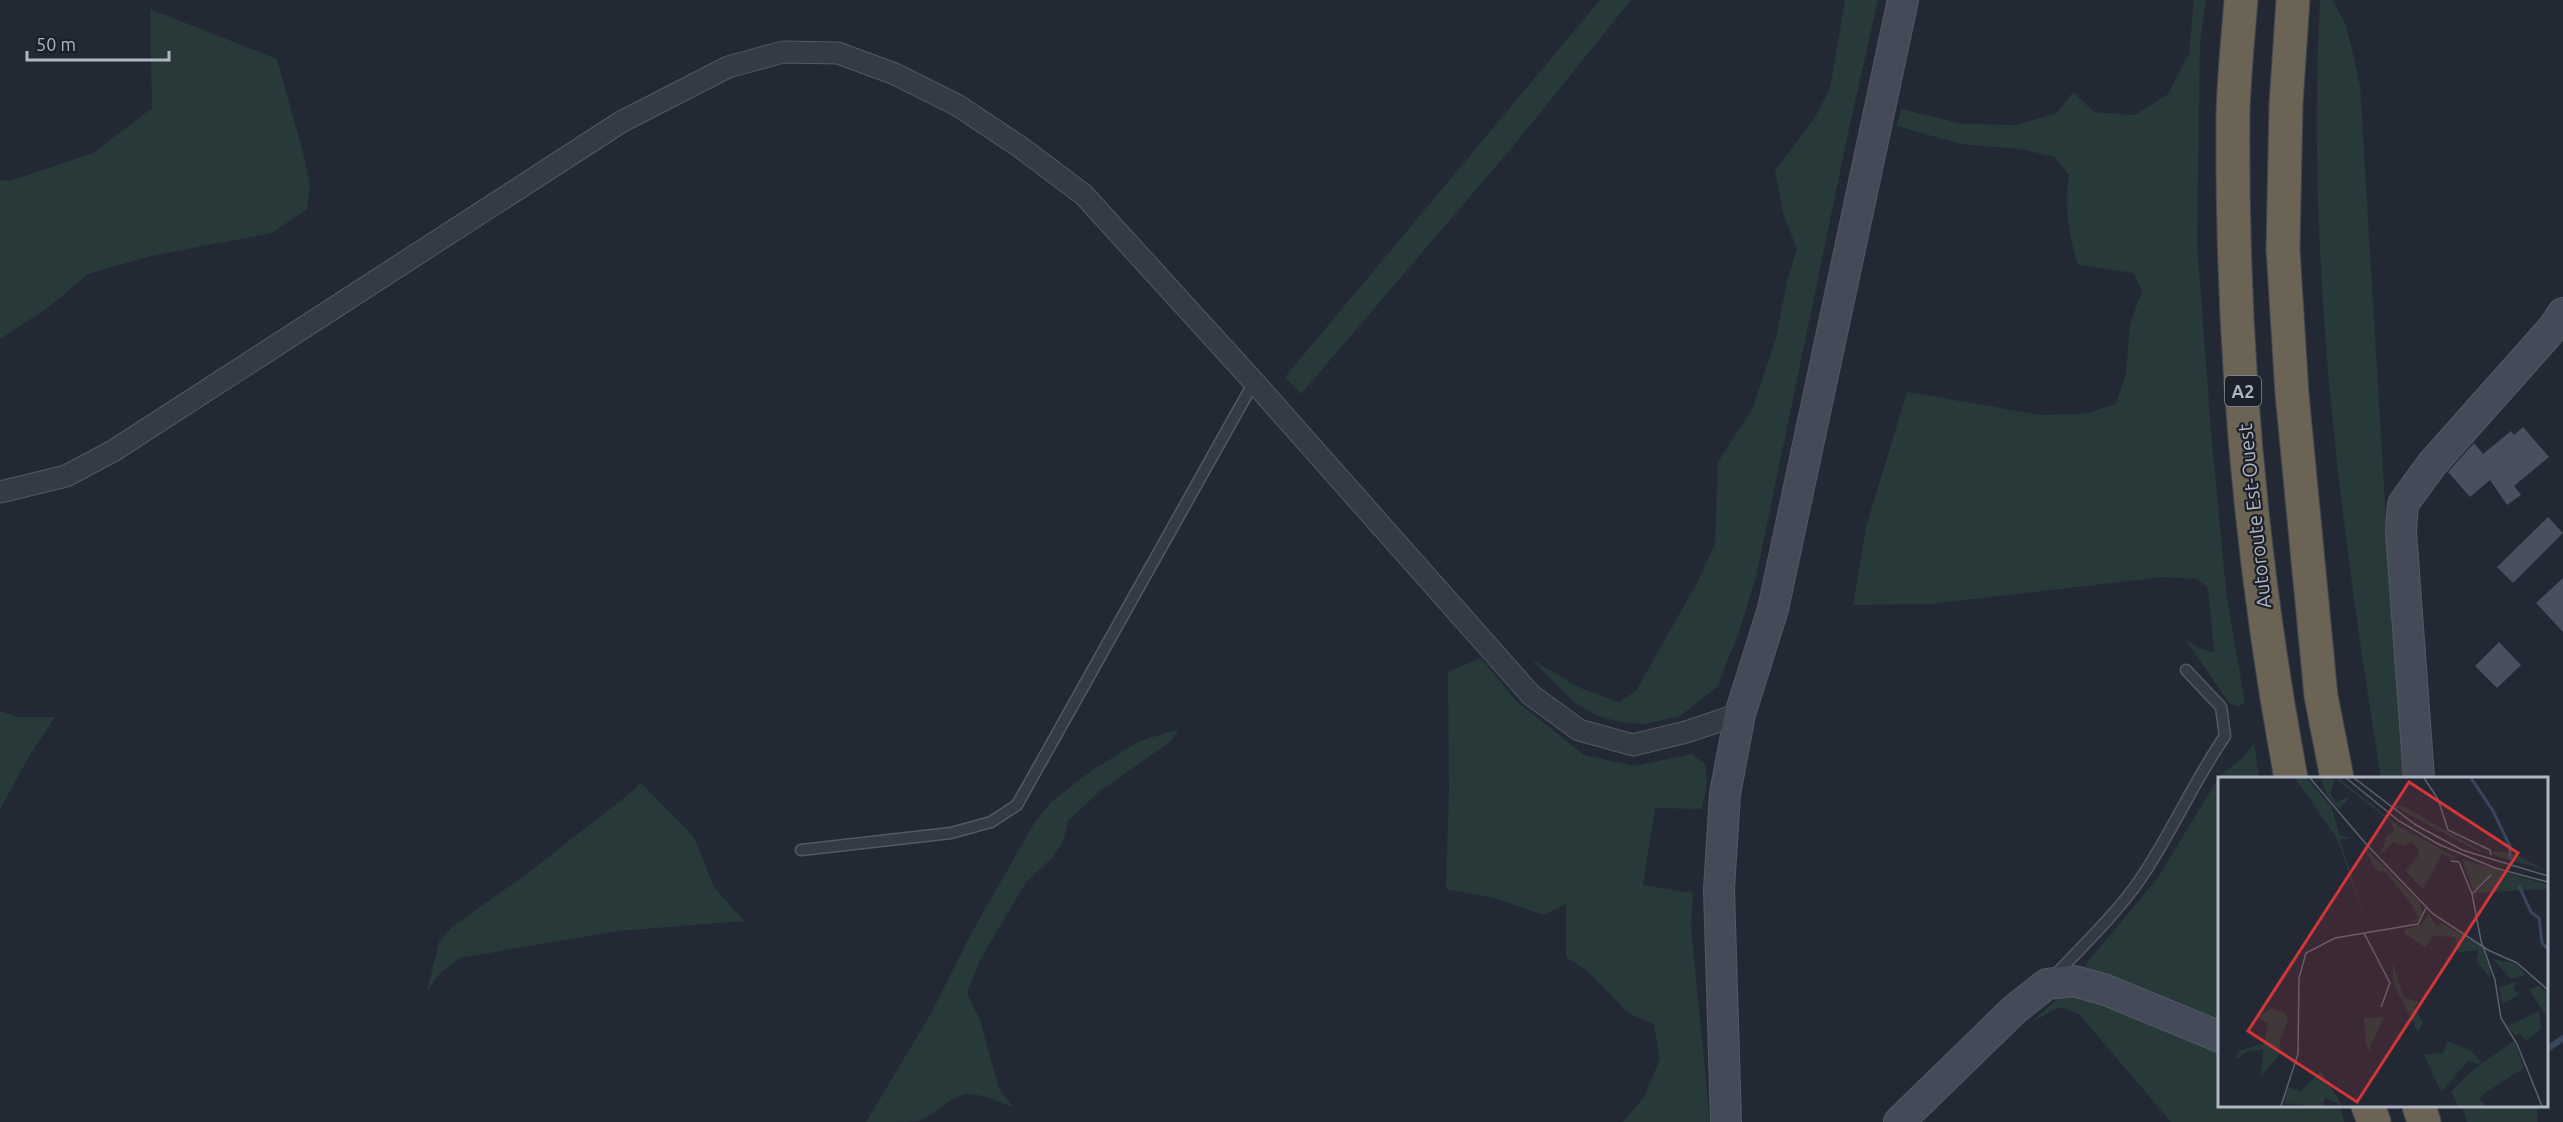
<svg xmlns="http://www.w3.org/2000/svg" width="2563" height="1122" font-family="Ubuntu,sans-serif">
	<rect width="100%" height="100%" fill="#222935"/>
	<!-- green -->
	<g fill="#28393a">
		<path d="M1600 0H1631L1515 144 1301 394 1285 377Z"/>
		<path d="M1845 0H1878L1850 124 1756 577 1739 632 1717 687 1680 716 1644 724 1621 722 1597 716 1575 703 1531 659 1580 688 1619 702 1636 691 1698 581 1715 544 1718 462 1752 410 1776 338 1787 282 1797 249 1783 213 1775 171 1814 119 1830 89Z"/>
		<path d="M2194 0H2206L2200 41 2197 243 2212 444 2227 599 2245 702 2238 707 2229 703 2184 637 2198 648 2214 653 2208 588 2197 579 2164 577 1929 604 1853 605 1866 527 1907 392 2042 415 2084 414 2116 404 2126 373 2130 324 2142 291 2134 273 2078 265C2069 236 2064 205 2069 175L2055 157 2021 149 1960 144 1897 126 1901 109 1963 124 2016 125 2057 113 2073 92 2094 112 2135 115 2168 94 2189 54Z"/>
		<path d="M2320 0H2332L2346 25 2360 85 2386 520 2399 660 2407 778H2381C2340 524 2306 258 2320 0Z"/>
		<path d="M150 9 277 59 305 160 310 186 307 209 272 233 151 256 88 274 49 307 0 339V180L10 181 93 153 152 108Z"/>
		<path d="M1481 658 1516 701 1584 755 1634 766 1691 754 1705 764 1707 783 1702 809 1655 808 1643 885 1693 893 1691 926 1710 1122H1623L1644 1097 1660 1059 1654 1024 1628 1013 1587 971 1566 957V904L1543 915 1495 898 1446 889 1449 789 1448 672Z"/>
		<path d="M0 711 18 717H55L31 753 0 809Z"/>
		<path d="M1179 729 1170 742 1101 790 1068 821 1064 839 1052 858 1026 882 979 962 967 993 980 1020 999 1089 1013 1107C960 1087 966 1090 921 1121 915 1122 876 1122 866 1122L929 1017 972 932 1035 822 1051 802 1094 769 1140 741Z"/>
		<path d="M2254 742 2259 778H2220L2219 1024 2089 972 2085 965 2157 879 2219 777C2233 763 2245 761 2254 742Z"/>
		<path d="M640 782 694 837 714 887 744 921 617 931 460 958 439 974 427 992 439 942 453 926 528 873 634 790Z"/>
		<path d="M2075 994 2219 1048 2220 1106H2340L2344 1122H2171L2079 1014 2060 1007 2030 1023 2057 999Z"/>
		<path d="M2462 1106H2538L2537 1122H2467Z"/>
	</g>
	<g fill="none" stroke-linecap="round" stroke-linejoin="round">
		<!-- stream -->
		<path stroke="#39465d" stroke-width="6" d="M2546 1050 2563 1038"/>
	</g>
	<!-- building -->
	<g fill="#48505f">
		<path d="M2523 427 2549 457 2514 486 2521 495 2507 505 2490 480 2470 497 2448 472 2474 443 2483 454 2511 431 2514 435Z"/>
		<path d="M2548 517 2563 533 2513 583 2497 567Z"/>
		<path d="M2563 578V632L2536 603Z"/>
		<path d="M2499 642 2521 665 2497 688 2475 666Z"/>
	</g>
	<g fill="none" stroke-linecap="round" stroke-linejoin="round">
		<defs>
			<g id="lane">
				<path d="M801 850 951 833 991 822 1017 805 1254 382"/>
				<path d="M2053 977C2081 948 2119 911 2141 878 2172 832 2194 781 2225 736L2221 707 2186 670"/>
			</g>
			<path id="street" d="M0 492 66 476 113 451 621 122 728 67 783 52 838 53 895 74 957 105 1023 149 1084 195 1254 382 1531 695 1579 730 1633 745 1686 732 1740 714"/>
			<g id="secondary">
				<path d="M2419 778 2401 531 2403 504 2432 464 2553 328 2563 313"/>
				<path d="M1726 1122 1719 889 1725 794 1740 714 1773 609 1903 0"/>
				<path d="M1899 1122 2015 1009 2047 984 2074 981 2106 990 2220 1037"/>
			</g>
			<g id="highway">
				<path d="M2241 0C2238 38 2234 76 2233 113 2231 336 2250 560 2291 778"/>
				<path d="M2293 0 2286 104 2283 249 2292 394 2321 696 2337 778"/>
				<path d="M2368 1106 2374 1122"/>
				<path d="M2419 1106 2424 1122"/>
			</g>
		</defs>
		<!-- lane casing -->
		<use href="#lane" stroke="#535963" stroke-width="13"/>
		<!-- street casing -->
		<use href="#street" stroke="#535963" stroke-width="23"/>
		<!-- secondary casing -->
		<use href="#secondary" stroke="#535963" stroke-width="32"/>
		<!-- highway casing -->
		<use href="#highway" stroke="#404650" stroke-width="35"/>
		<!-- lane -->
		<use href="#lane" stroke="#353b46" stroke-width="10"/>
		<!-- street -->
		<use href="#street" stroke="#353b46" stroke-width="21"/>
		<!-- secondary -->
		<use href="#secondary" stroke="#444a58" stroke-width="30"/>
		<!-- highway -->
		<use href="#highway" stroke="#6b6353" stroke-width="33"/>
	</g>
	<g text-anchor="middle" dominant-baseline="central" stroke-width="4.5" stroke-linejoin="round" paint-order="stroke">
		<!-- shield labels -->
		<rect fill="#1b202a" stroke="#838994" stroke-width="1.5" x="2225" y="376" width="36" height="30" rx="4.5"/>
		<g font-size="18" font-weight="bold" fill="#b0b6c2">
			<text x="2243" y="391">A2</text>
		</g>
		<!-- street labels -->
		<g font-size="20" fill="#b0b6c2" stroke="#1b202a">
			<text transform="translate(2254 516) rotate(-96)">Autoroute Est-Ouest</text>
		</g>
	</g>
	<!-- overview -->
	<g transform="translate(2218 777)">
		<rect width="330" height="330" fill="#222935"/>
		<path d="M77 1H89L114 31 121 57 132 62H122L150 153 120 63ZM103 1H121L179 48 239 81 229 82 232 80 224 77 205 112 188 94 201 78 200 71 193 65 186 69 175 65 162 78 169 59 176 54 173 45 117 1 112 16 118 25 133 19 121 32 108 17ZM174 28 187 30 260 72 274 77 277 74 297 77 330 94 255 72ZM144 68 201 125 205 136 200 144 190 147 200 141 193 126 167 95 158 93ZM244 82 330 108V112L259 116 257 121V115L274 101 255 113ZM211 137 219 150 223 146 263 169 272 192V201L258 183 261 173 240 175 237 160 216 159 207 170 186 156 187 152 203 148ZM275 182 298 187 308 198 293 202ZM175 185 185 220 201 225 196 231 205 245 200 255 175 205ZM299 205 295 213 302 217 284 227 281 210ZM320 209 330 216V241L311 213ZM53 231 67 236 70 242 62 263 63 276 43 300 45 272 28 275 19 282 18 278 22 273 46 267 50 246 40 240ZM321 234 323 252 308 264 302 256 297 259 290 249ZM166 240 152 270 153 275 148 268 146 241ZM229 264 253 274 263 284 260 287 250 284 223 315 206 278 225 276ZM296 264 306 291 267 316 262 322 267 329H240L233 315 257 291ZM103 294 124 328 107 321 105 329 66 326 70 310 83 314Z" fill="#28393a"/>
		<path fill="none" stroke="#39465d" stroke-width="3" d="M253 1 275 34 292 69V82M301 109 313 135 321 141 324 166 330 172V179"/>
		<path fill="none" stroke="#5b616d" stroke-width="1.5" d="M92 1 148 67 215 137 270 173 299 186 330 213M128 1 181 44 220 67 277 91 330 105M136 1 198 48 244 73 330 99M206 1 220 22 230 53 272 73 273 78M233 84 241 85 254 117M273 98 254 117 263 164 277 203 283 241 299 267 324 329M146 156 172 206 163 230M63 329 80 277 81 201 88 176 117 161 200 147 208 131"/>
		<path fill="#d23637" fill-opacity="0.15" stroke="#d23637" stroke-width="3" d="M191 5 300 76 139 325 30 254Z"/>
		<rect width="330" height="330" fill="none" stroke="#b0b6c2" stroke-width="3"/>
	</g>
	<!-- scale -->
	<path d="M27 51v9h142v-9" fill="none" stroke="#b0b6c2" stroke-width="3"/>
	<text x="36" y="51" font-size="18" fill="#b0b6c2" stroke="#1b202a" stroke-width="4.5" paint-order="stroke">50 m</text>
</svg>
